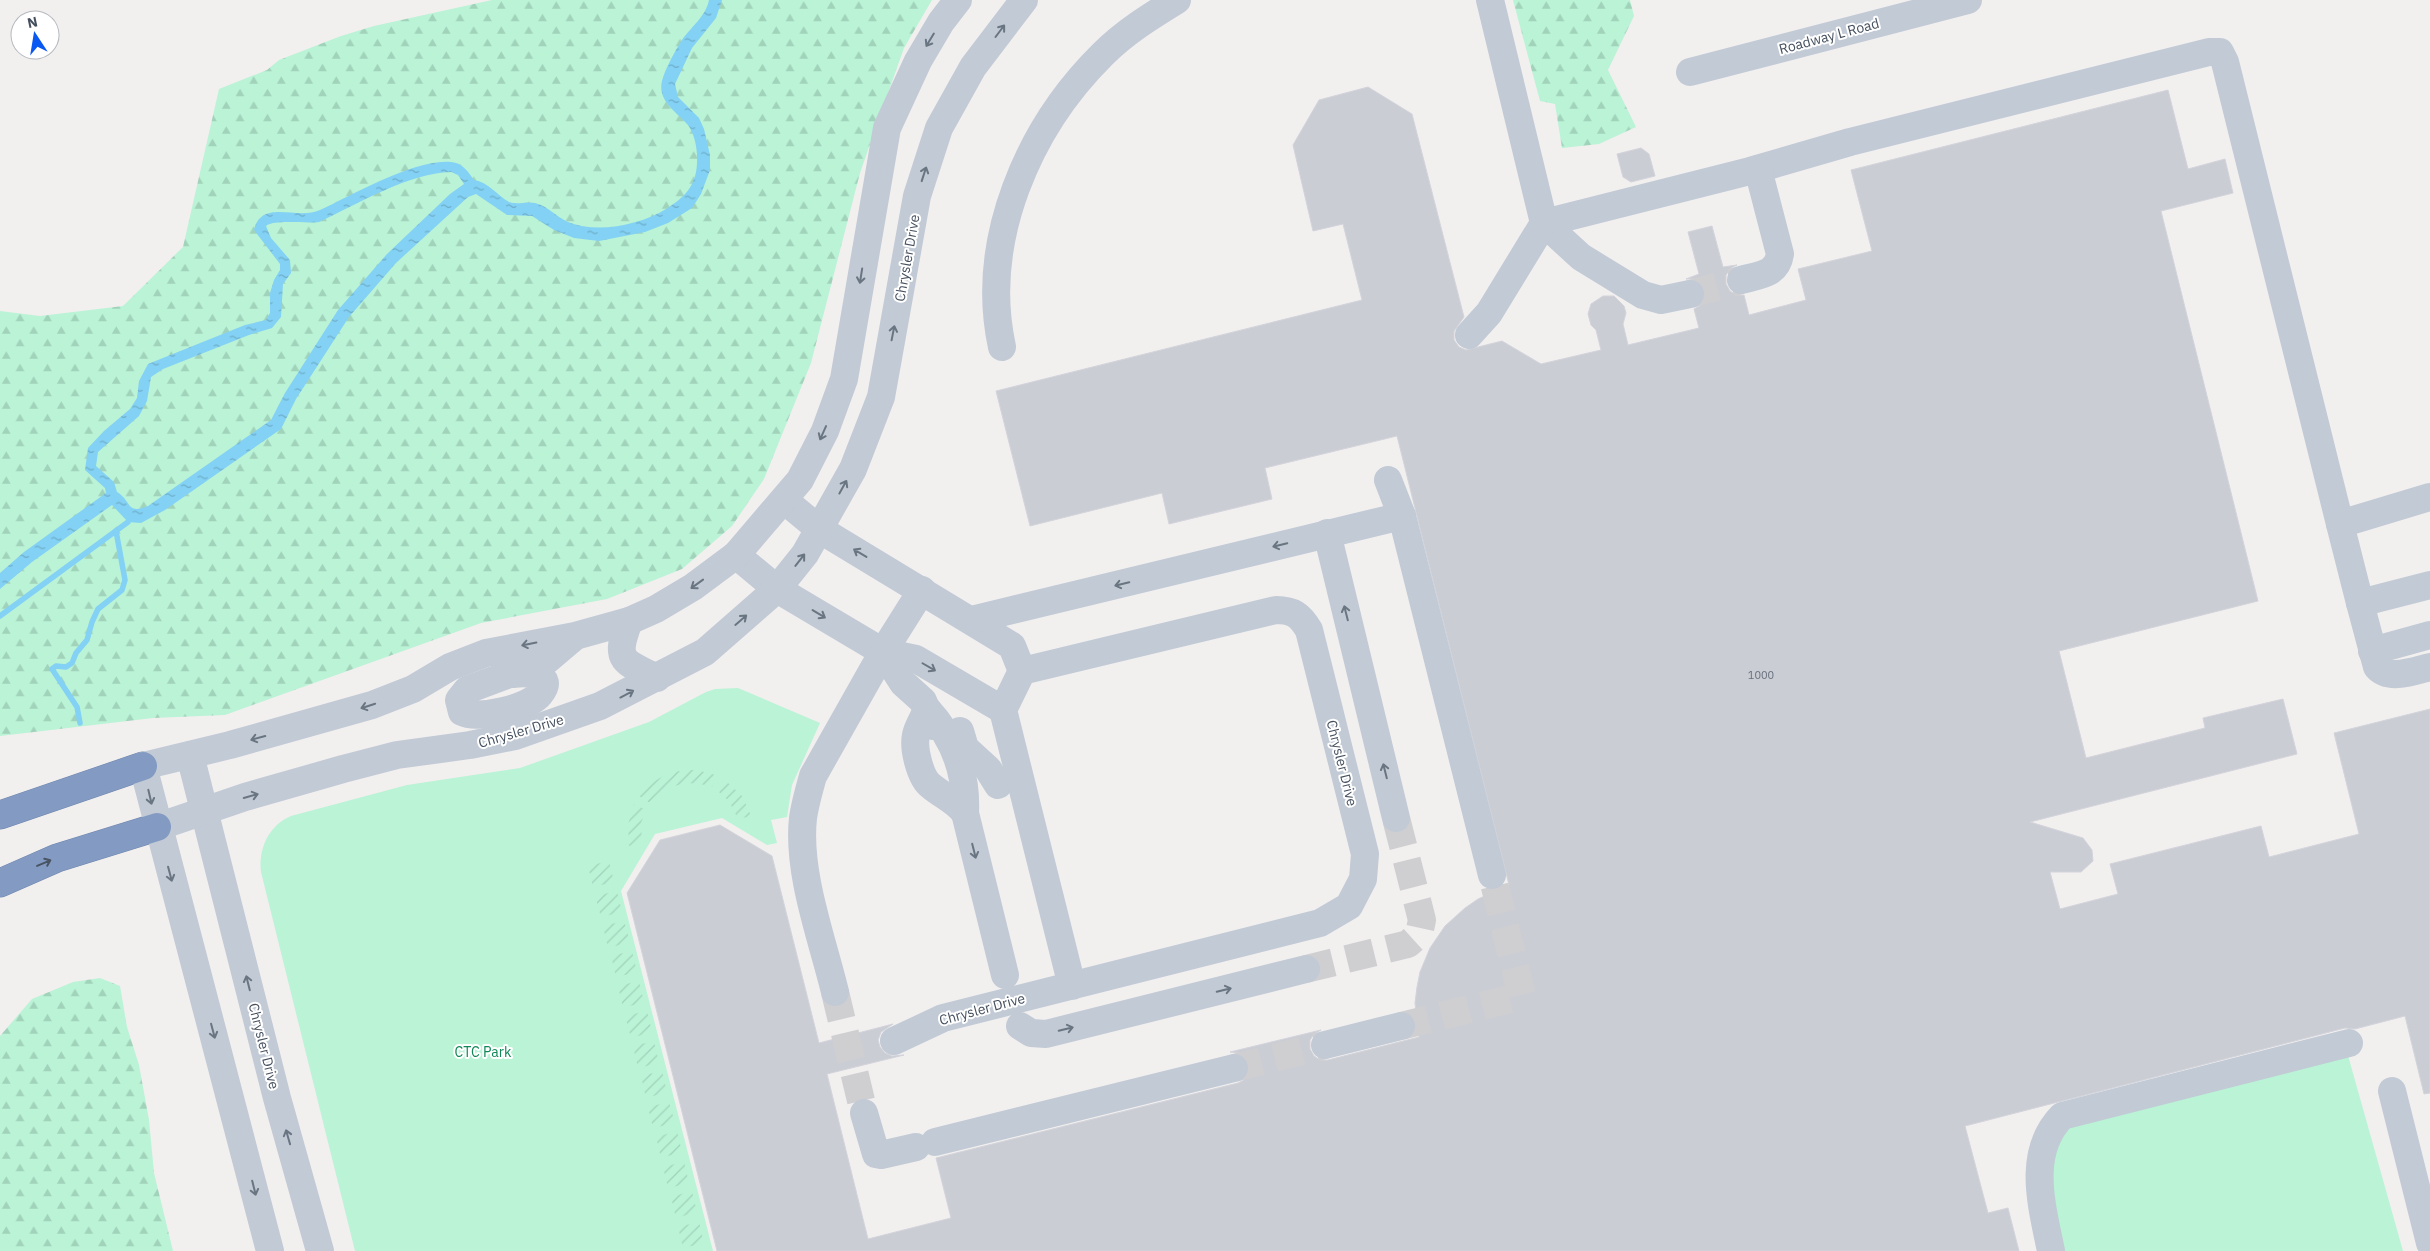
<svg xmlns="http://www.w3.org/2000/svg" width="2430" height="1251" font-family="'IBM Plex Sans',sans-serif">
	<defs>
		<pattern id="forest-firs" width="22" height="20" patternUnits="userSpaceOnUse" patternTransform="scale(1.25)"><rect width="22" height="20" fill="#baf3d6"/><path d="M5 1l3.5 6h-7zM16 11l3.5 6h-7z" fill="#a1d2ba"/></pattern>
		<pattern id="garden-furrows" width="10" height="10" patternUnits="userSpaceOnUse" patternTransform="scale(1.25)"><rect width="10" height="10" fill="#baf3d6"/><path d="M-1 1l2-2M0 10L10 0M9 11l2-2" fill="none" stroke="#a1d2ba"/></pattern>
		<pattern id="water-ripples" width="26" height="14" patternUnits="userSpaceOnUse" patternTransform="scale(1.25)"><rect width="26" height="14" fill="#83d1f4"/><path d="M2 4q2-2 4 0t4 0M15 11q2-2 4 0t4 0" fill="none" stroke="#6dacc9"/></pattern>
	</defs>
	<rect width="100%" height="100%" fill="#f2efef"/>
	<!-- forest -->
	<g fill="url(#forest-firs)">
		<path d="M492 0H932L904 48 883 107 860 173 811 363 764 479 732 526 682 569 607 599 481 623 225 715 153 718 0 736V311L40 316 123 306 183 247 219 89 267 70 279 60 341 36 374 26Z"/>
		<path d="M1513 0H1630L1634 16 1608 70 1636 127 1599 144 1562 148 1555 104 1540 101Z"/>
		<path d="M100 978 120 986 127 1027 139 1065 149 1120 154 1173 173 1251H0V1036L32 999 73 982Z"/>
	</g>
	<!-- park -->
	<g fill="#baf3d6">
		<path d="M738 688 820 723 792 785 787 817 771 820 777 843 767 845 722 818 655 834 621 891 713 1251H355L261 872C258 849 269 825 291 816L407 785 520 768 649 722 706 692 715 689Z"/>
		<path d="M2347 1052 2403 1251H2061L2045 1180 2062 1127Z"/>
	</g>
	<!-- garden -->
	<g fill="url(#garden-furrows)">
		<path d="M697 770 719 776 712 787C688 779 667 784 650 803L639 796C654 777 673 769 697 770Z"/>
		<path d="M726 781 742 796 751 816 738 819 729 801 719 792Z"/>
		<path d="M634 804 646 810 641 823 642 843 629 846 628 825Z"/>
		<path d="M609 861 614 882 593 887 588 866Z"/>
		<path d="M617 891 622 912 601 917 595 896Z"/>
		<path d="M624 921 630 942 608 948 603 926Z"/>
		<path d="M632 951 637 972 616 977 611 956Z"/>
		<path d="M639 981 644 1002 623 1008 618 986Z"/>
		<path d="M647 1011 652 1032 631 1038 625 1016Z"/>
		<path d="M654 1041 659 1063 638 1068 633 1046Z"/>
		<path d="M662 1071 667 1092 646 1098 641 1076Z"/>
		<path d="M669 1102 675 1123 653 1128 648 1107Z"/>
		<path d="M677 1131 682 1152 661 1158 656 1137Z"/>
		<path d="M684 1162 689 1183 668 1188 663 1167Z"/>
		<path d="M692 1191 697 1212 676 1218 671 1197Z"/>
		<path d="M699 1222 704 1243 683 1248 678 1227Z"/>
	</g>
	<!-- water -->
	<path fill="url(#water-ripples)" fill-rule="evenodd" d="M709 0H722L716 18 692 48 675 84 678 97 699 118 704 129 710 155V170L701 194 692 208 668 223 645 232 599 241 574 238 554 230 532 216 507 215 476 194 468 197 396 263 349 317 296 399 281 429 165 510 141 523 128 522 112 505 32 562 0 589V573L24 552 106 493 105 488 85 470 88 448 104 431 130 409 137 398 139 381 148 364 245 325 266 320 270 313V293L274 280 280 270V264L254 230C262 198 297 221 320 210 352 195 417 158 451 162 463 163 468 172 474 180 488 182 497 195 509 202 517 205 527 201 535 203 548 206 556 217 568 222 597 234 640 225 666 209 687 196 698 183 697 157 697 147 694 133 688 125 677 112 657 101 662 81 665 69 675 51 682 40 691 27 706 16 709 0ZM451 172 458 175 464 184 450 194 387 254 338 310 285 393 271 420 148 506C126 515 132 501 117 492L114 482 96 466 98 452 139 416 147 401 151 377 163 369 249 335 272 328 281 317 283 284 291 273 290 260 271 238 266 226C275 219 305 224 319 222 358 204 408 173 451 172Z"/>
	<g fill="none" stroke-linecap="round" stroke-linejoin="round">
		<!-- stream -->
		<g stroke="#83d1f4" stroke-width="5.5">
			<path d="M0 616 128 522"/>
			<path d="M80 723 77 707 52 669 56 666 66 667 72 663 76 653 87 640 92 622 98 609 122 590 125 580 116 531"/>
		</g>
	</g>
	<!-- building -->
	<g fill="#cbcdd5" stroke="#d3d4db">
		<path d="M1368 87 1412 114 1464 317 1454 331V340L1459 347 1466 350 1502 341 1541 364 1601 350 1596 330 1591 325 1588 314 1591 304 1603 296H1614L1624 306 1626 313 1623 324 1628 345 1699 328 1694 309 1701 305 1705 299V291L1702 284 1695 279H1686L1699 274 1688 232 1712 226 1723 267 1737 265 1731 268 1726 275V284L1730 291 1736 295H1744L1749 315 1806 300 1798 269 1872 251 1851 170 2168 90 2188 169 2225 159 2233 193 2161 211 2258 601 2059 651 2086 758 2205 728 2203 718 2283 699 2297 754 2030 822 2083 838 2092 850 2093 861 2081 872H2050L2060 909 2118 894 2110 864 2261 826 2269 857 2359 834 2334 733 2430 709V1093L2424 1094 2405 1016 2355 1029 2345 1028 1965 1126 1988 1213 2008 1208 2019 1251H717L627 893 660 840 720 825 772 856 819 1043 893 1024 881 1032 878 1040 880 1047 885 1053 892 1056 904 1055 827 1074 868 1239 951 1218 936 1158 1238 1083 1244 1080 1249 1073V1064L1245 1057 1239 1053 1230 1052 1321 1030 1314 1034 1310 1040V1049L1314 1056 1320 1060H1328L1419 1037 1415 1003 1417 987 1420 972 1430 948 1445 926 1465 908 1478 899 1509 885 1397 436 1265 468 1272 499 1169 524 1162 493 1030 526 996 391 1362 300 1343 224 1313 231 1293 145 1319 100Z"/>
		<path d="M1641 148 1649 154 1655 176 1631 182 1623 177 1617 154Z"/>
	</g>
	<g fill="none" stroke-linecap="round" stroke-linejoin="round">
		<!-- minor-tunnel -->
		<g stroke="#cfcfd2" stroke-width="28" stroke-dasharray="28 14" stroke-linecap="butt">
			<path d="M1690 294 1741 280"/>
			<path d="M1306 969 1408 944 1419 934 1422 920 1396 818"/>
			<path d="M835 992 864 1113"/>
			<path d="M1401 1026 1522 996 1492 875"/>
			<path d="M1234 1068 1325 1045"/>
		</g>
		<defs>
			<g id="highway">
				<path d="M0 815 143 766"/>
				<path d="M0 883 57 858 157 827"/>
			</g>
		</defs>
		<!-- highway casing -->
		<use href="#highway" stroke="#6e86ae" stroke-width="29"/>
		<!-- minor -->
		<g stroke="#c1cad5" stroke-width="28">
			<path d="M1690 72 1968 0"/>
			<path d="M1544 223 1750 171 1850 142 2209 52H2220L2225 62 2340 524"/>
			<path d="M1544 223 1581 257 1643 295 1661 300 1690 294"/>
			<path d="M1741 280C1759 275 1777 275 1780 254L1758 169"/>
			<path d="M1469 335 1489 313 1544 223 1490 0"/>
			<path d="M1002 347C979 241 1028 128 1103 54 1125 32 1151 16 1177 0"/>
			<path d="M1388 480 1402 516 1492 875"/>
			<path d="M2430 497 2340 524 2360 603 2430 585"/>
			<path d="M784 500 819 529 1012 646 1022 671"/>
			<path d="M1327 533 1396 818"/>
			<path d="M736 555 777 589 883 652 916 659 1003 710"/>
			<path d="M2360 603 2377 667C2389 681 2414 671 2430 667"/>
			<path d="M971 620 1402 516"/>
			<path d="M629 621C614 661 622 661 657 678"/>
			<path d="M2372 651 2430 635"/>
			<path d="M883 652 903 683 923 701 933 726"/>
			<path d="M514 674C526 672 557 674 540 694 529 708 478 720 462 712L459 700 467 690 547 660 573 638"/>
			<path d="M927 709C954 738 967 774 965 813L1005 975"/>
			<path d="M927 709C924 718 918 726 916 735 913 748 920 778 931 786 943 796 956 801 965 813"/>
			<path d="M960 731 965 748 988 769 998 785"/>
			<path d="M190 755 277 1098 320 1251"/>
			<path d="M157 827 245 797 343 769 397 755 470 745 515 736 600 706 705 652 777 589 805 554 853 469 881 397 917 196 939 128 973 67 1024 0"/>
			<path d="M835 992C822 938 797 873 803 818 805 804 809 790 813 776L883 652 922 590"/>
			<path d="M1020 1026 1031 1033 1046 1034 1306 969"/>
			<path d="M894 1041 943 1018 1320 923 1349 906 1363 879 1365 854 1309 630C1300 615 1293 610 1276 610L1022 671 1003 710 1072 986"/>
			<path d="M1325 1045 1401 1026"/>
			<path d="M2392 1091 2430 1243"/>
			<path d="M864 1113 876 1154 881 1155 916 1147"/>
			<path d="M935 1142 1234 1068"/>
			<path d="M270 1251 143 766 230 745 372 705 413 689 450 667 486 653 575 636 629 621 656 609 693 587 736 555 800 480 825 431 844 379 887 128 918 61 941 22 958 0"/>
			<path d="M2051 1251C2042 1206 2026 1153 2062 1116L2349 1043"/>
		</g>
		<!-- highway -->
		<use href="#highway" stroke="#839bc2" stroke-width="28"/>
	</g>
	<!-- one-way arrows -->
	<defs><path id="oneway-shaft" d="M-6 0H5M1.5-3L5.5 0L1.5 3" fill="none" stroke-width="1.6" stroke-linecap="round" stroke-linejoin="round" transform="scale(1.25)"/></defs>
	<g stroke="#6a7582">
		<use href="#oneway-shaft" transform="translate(1000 31) rotate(-53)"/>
		<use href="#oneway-shaft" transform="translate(930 40) rotate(121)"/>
		<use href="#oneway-shaft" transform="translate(924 174) rotate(-72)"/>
		<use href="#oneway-shaft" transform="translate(861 276) rotate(99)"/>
		<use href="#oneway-shaft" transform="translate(893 333) rotate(-79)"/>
		<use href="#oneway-shaft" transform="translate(823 433) rotate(114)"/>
		<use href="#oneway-shaft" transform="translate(843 487) rotate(-61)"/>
		<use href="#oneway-shaft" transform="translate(1280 545) rotate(166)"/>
		<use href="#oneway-shaft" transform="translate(860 553) rotate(-149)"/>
		<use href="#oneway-shaft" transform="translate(800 560) rotate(-52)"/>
		<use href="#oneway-shaft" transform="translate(697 584) rotate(144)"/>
		<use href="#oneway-shaft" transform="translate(1122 584) rotate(166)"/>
		<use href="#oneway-shaft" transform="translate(1346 613) rotate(-104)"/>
		<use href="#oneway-shaft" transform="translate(819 614) rotate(31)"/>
		<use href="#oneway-shaft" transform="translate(741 620) rotate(-41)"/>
		<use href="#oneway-shaft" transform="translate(529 644) rotate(169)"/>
		<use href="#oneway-shaft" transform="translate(929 667) rotate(30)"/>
		<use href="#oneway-shaft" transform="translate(627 694) rotate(-28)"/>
		<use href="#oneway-shaft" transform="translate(368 706) rotate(162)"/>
		<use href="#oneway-shaft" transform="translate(258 738) rotate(165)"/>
		<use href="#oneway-shaft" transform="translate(1385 771) rotate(-104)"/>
		<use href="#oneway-shaft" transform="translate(251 796) rotate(-16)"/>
		<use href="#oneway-shaft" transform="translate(150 797) rotate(77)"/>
		<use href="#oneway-shaft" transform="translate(974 851) rotate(76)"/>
		<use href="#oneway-shaft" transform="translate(170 874) rotate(75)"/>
		<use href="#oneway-shaft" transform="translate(248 983) rotate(-104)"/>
		<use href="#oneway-shaft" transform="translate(1224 990) rotate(-14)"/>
		<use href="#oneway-shaft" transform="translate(1066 1029) rotate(-14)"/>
		<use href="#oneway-shaft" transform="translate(213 1031) rotate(75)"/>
		<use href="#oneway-shaft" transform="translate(288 1137) rotate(-106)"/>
		<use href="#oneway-shaft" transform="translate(254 1188) rotate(76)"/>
	</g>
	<use stroke="#485463" href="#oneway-shaft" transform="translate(44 863) rotate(-23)"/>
	<g text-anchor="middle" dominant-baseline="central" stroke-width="4" stroke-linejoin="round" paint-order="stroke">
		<!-- number labels -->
		<g font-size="11" fill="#666f7c">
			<text x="1761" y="675">1000</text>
		</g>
		<!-- street labels -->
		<g font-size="14" fill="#45505e" stroke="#fff">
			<text transform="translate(1829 36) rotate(-15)">Roadway L Road</text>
			<text transform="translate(907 258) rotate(-80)">Chrysler Drive</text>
			<text transform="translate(521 731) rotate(-16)">Chrysler Drive</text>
			<text transform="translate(1342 763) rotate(76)">Chrysler Drive</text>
			<text transform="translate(982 1009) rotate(-15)">Chrysler Drive</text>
			<text transform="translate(264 1046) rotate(76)">Chrysler Drive</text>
		</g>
		<!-- park labels -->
		<g font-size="14" fill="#0f8757" stroke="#fff">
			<text x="483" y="1052">CTC Park</text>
		</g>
	</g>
	<!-- north arrow -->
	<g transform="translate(35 35) rotate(348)"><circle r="24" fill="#ffffff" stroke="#b5b9bf"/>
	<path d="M0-4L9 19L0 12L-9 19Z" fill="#0958f2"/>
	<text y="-8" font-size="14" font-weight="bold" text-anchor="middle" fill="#45505e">N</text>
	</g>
</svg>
